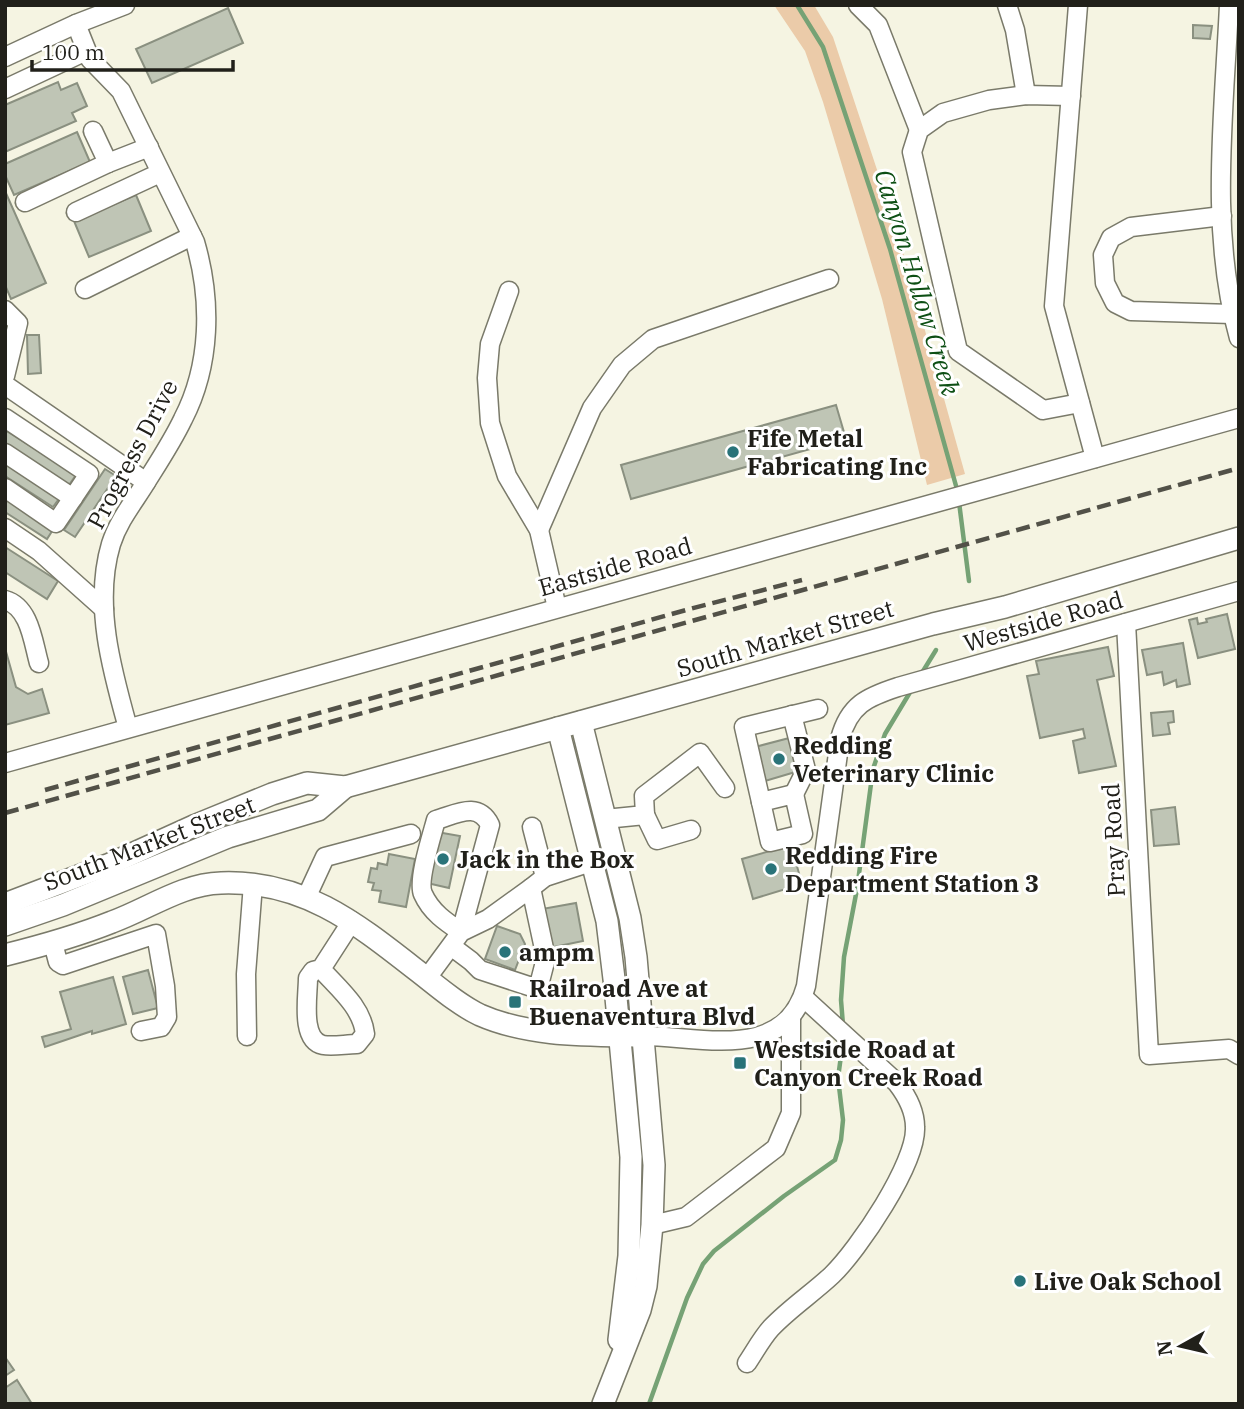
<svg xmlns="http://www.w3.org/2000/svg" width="1244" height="1409" font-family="'IBM Plex Serif',serif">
	<rect width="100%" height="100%" fill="#f5f4e2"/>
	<!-- green -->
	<path fill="#ebcba9" d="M774 5H814L833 37 897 230 965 474 927 485 882 299 823 102 805 51Z"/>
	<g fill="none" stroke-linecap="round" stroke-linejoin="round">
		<!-- stream -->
		<g stroke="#76a275" stroke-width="4.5">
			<path d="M797 5 823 47 890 249 958 493"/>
			<path d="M959 502 969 581"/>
			<path d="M920 676 936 650"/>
			<path d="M843 1025 841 1000 844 957 857 889 873 769 885 734 912 689"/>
			<path d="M649 1404 687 1298 703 1264 714 1251 784 1196 835 1160 841 1140 843 1120 838 1078 843 1041"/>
		</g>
	</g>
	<!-- building -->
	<g fill="#bfc5b5" stroke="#8a9080" stroke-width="2">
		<path d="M228 8 243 43 152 83 136 49Z"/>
		<path d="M1193 25 1212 26 1210 39 1193 38Z"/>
		<path d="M58 82 61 90 77 83 87 106 72 113 76 121 5 152V105Z"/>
		<path d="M77 132 90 162 14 195 5 175V164Z"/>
		<path d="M5 191 46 283 11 299 5 285Z"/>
		<path d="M136 195 151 231 89 257 74 221Z"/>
		<path d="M27 335H39L41 373 28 374Z"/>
		<path d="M836 405 846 439 631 499 621 465Z"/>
		<path d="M5 430 76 475 69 485 5 445Z"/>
		<path d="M5 460 61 496 53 507 5 476Z"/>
		<path d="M105 469 116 476 75 537 64 530Z"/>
		<path d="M5 496 54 528 47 539 5 512Z"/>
		<path d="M5 547 58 581 47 599 5 572Z"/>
		<path d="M1227 614 1235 649 1198 658 1189 620 1197 618 1198 624 1207 622 1206 619Z"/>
		<path d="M1183 643 1190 684 1177 687 1176 680 1164 685 1162 672 1147 675 1142 650Z"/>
		<path d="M1108 647 1114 676 1097 680 1116 766 1079 773 1073 741 1085 738 1083 729 1040 738 1027 676 1039 674 1036 661Z"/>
		<path d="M5 648 16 687 28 694 42 689 49 713 5 725Z"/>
		<path d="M1173 711 1174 722 1168 723 1170 734 1153 736 1151 713Z"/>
		<path d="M793 737 802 770 765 781 755 747Z"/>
		<path d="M1175 807 1179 844 1154 846 1151 810Z"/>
		<path d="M437 832 460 836 449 888 427 883Z"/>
		<path d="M791 845 802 884 753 899 742 859Z"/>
		<path d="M389 854 415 859 406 907 379 902 381 891 372 890 374 883 368 882 371 868 377 869 378 863 387 865Z"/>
		<path d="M576 903 583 941 549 948 542 909Z"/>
		<path d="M497 926 520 934 525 944 515 970 485 959Z"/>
		<path d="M148 970 158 1008 133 1014 123 977Z"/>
		<path d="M113 977 126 1024 92 1034V1031L45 1047 42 1037 71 1029 60 992Z"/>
		<path d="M5 1357 14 1370 5 1376Z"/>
		<path d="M17 1380 32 1404H5V1388Z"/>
	</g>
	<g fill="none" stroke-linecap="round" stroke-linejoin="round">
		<defs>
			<g id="minor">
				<path d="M858 5 878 25 919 130"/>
				<path d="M1007 5 1015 30 1026 95"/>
				<path d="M1078 5 1054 306 1095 458"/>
				<path d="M1229 5C1224 115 1209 231 1239 338"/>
				<path d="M76 24 90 59 121 91 195 242C212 300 211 365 183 419 173 440 160 460 148 479 135 501 119 519 111 544 93 604 112 671 128 728"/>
				<path d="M5 57 76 24 125 5"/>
				<path d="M5 89 86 51"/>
				<path d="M1071 96 1026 95 989 100 943 113 919 130 912 152 958 351 1043 410 1080 403"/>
				<path d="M93 131 108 163 149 147"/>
				<path d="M25 202 108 163"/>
				<path d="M76 212 160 173"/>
				<path d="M1222 216 1131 227 1111 238 1103 255 1105 283 1115 303 1131 311 1232 314"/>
				<path d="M85 289 192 236"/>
				<path d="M509 291 490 344 487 378 490 423 507 476 539 530 557 608"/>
				<path d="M5 310 18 323 5 376"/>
				<path d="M5 385 146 482"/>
				<path d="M5 418 89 474 56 523 5 488"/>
				<path d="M5 453 73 498"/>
				<path d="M5 528 39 551 104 609"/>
				<path d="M539 530 592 408 622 365 653 339 829 279"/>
				<path d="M5 600C30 607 33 642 39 663"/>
				<path d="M1126 623 1149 1055 1229 1049 1239 1055"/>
				<path d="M792 715 806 770 794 794"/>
				<path d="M5 763 1239 418"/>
				<path d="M794 794 803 834 770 842 761 802Z"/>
				<path d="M761 802 744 727 818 709"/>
				<path d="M645 815 657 840 691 830"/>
				<path d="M605 819 645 815 644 796 700 753 725 788"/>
				<path d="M532 827 545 877"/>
				<path d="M531 888 545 877 591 862"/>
				<path d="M306 898 325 857 411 834"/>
				<path d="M53 943 58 962 63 965 156 934 165 986 167 1017 161 1027 141 1031"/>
				<path d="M321 969C338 988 362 1007 365 1034L357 1044C346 1044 333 1047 323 1045 300 1040 308 996 308 978L313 971 321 969 352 921"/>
				<path d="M427 978 461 932 490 825C478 801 457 814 436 820 432 835 417 881 423 894 431 912 446 922 461 932L488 919 531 888 546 958 538 989 480 970 471 961 451 946"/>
				<path d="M247 1036 246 974 253 884"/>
				<path d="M643 1036C701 1036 785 1063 806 986L840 739C849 705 867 697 898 687L1239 591"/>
				<path d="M652 1225 686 1217 776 1148 791 1113V1017"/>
				<path d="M747 1363C755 1351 762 1338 771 1328 790 1308 813 1293 832 1275 858 1250 917 1163 915 1127 915 1111 907 1096 897 1083L803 997"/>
			</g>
			<g id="major">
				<path d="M581 722 630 918 636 957 654 1165 652 1225 646 1286 640 1310 603 1404"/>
				<path d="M558 728 607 921 615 987 631 1157 629 1256 619 1340"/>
				<path d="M5 904 110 864 196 825 272 794 307 783 345 787 933 624 1005 607 1239 538"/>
				<path d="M5 925 63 905 228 837 318 810 345 787"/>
				<path d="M5 955C41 946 77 936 112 922 148 909 182 884 221 883 302 880 355 922 415 969 436 985 457 1004 480 1015 530 1037 589 1035 643 1036"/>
			</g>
		</defs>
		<!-- minor casing -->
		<use href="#minor" stroke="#7a7a6a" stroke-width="21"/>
		<!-- major casing -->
		<use href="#major" stroke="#7a7a6a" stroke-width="24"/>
		<!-- minor -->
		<use href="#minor" stroke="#fff" stroke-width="18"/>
		<!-- major -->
		<use href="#major" stroke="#fff" stroke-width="21"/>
		<!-- rail -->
		<g stroke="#525148" stroke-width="4.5" stroke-dasharray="14 7" stroke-linecap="butt">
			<path d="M45 790 686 610 802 580"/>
			<path d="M5 813 1239 468"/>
		</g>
	</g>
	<!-- markers -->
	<g fill="#297379" stroke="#fff" stroke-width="2.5">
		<circle cx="733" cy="452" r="7"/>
		<circle cx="779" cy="759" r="7"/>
		<circle cx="443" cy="859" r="7"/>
		<circle cx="771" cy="869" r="7"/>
		<circle cx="505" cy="952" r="7"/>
		<rect x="508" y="995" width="14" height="14" rx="3.5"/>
		<rect x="733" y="1056" width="14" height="14" rx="3.5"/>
		<circle cx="1020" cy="1281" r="7"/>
	</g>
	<g text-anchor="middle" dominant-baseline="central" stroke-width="6" stroke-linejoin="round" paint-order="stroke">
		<!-- poi labels -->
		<g font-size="24" font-weight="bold" fill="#21201a" stroke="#fff" text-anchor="start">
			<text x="747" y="438">Fife Metal<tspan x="747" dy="28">Fabricating Inc</tspan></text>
			<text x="793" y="745">Redding<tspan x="793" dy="28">Veterinary Clinic</tspan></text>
			<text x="785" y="855">Redding Fire<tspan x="785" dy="28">Department Station 3</tspan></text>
			<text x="457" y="859">Jack in the Box</text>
			<text x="519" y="952">ampm</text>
			<text x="529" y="988">Railroad Ave at<tspan x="529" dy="28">Buenaventura Blvd</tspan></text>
			<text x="754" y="1049">Westside Road at<tspan x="754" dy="28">Canyon Creek Road</tspan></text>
			<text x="1034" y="1281">Live Oak School</text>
		</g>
		<!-- street labels -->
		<g font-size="24" fill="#21201a" stroke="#fff">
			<text transform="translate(132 454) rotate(-62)">Progress Drive</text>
			<text transform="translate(615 566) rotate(-16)">Eastside Road</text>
			<text transform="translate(1043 621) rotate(-16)">Westside Road</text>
			<text transform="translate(785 638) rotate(-16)">South Market Street</text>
			<text transform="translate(1113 840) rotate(-93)">Pray Road</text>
			<text transform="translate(149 843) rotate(-21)">South Market Street</text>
		</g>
		<!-- water labels -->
		<g font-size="26" font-style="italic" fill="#0d4f14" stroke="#fff">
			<text transform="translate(918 282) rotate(73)">Canyon Hollow Creek</text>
		</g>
	</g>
	<!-- border -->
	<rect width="1244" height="1409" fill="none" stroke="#21201a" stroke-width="14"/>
	<!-- north arrow -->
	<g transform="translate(1181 1346) rotate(262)" stroke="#ffffff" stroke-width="5" paint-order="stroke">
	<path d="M0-5L12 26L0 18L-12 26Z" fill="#21201a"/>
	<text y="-10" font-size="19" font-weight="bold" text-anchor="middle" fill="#21201a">N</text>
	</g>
	<!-- scale -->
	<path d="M32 60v10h201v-10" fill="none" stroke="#21201a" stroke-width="3.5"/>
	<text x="42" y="60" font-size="21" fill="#21201a" stroke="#ffffff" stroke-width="5" paint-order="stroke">100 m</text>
</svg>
